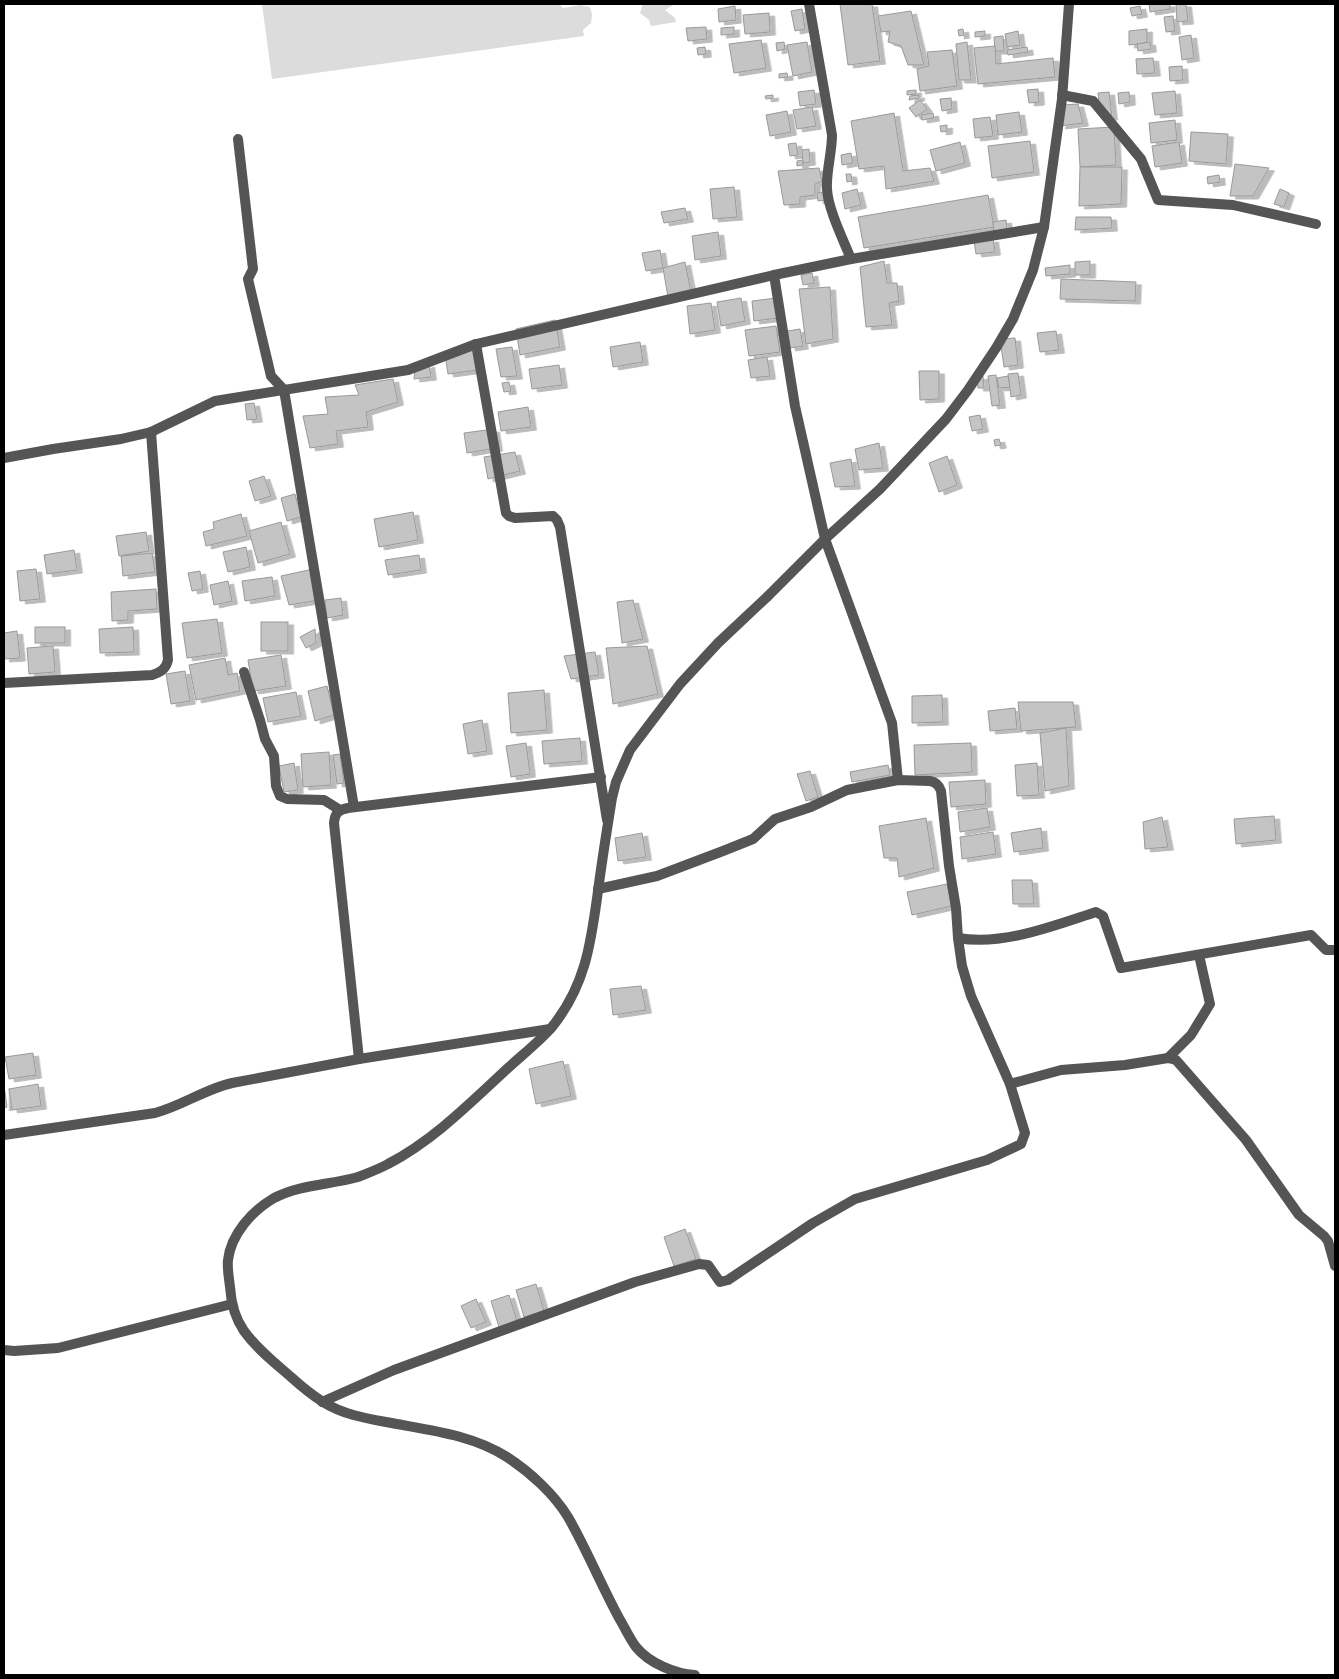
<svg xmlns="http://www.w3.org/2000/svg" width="1339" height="1679" font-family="'Varela Round',sans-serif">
	<defs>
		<filter id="shadow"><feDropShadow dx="5.5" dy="3" stdDeviation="0" flood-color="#0004"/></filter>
	</defs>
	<rect width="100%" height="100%" fill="#fff"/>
	<!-- green -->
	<g fill="#dcdcdc">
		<path d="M262 4H559L563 8 580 5 590 7 592 14 591 23 583 30 584 36 272 79Z"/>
		<path d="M643 4H675L665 10 675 18 676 22 651 26 649 20 640 13Z"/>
	</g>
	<!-- building -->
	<g fill="#c4c4c4" stroke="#999" filter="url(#shadow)">
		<path d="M840 4H872L880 61 848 65Z"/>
		<path d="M1149 4H1170V9L1150 12Z"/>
		<path d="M1176 4H1186L1188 21 1177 22Z"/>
		<path d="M735 6 736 20 719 22 718 9Z"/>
		<path d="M1140 6 1142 14 1132 16 1130 8Z"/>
		<path d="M802 9 805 29 795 31 791 11Z"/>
		<path d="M911 11 924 65H908L901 46 888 42 890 31 881 32 878 16Z"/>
		<path d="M769 13 770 32 745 34 743 15Z"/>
		<path d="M1173 16 1175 31 1166 32 1164 17Z"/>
		<path d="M706 27 707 39 688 41 686 28Z"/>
		<path d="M734 27V34L721 35V28Z"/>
		<path d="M963 29 964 35 959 36 958 30Z"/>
		<path d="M1147 29V43L1129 45V31Z"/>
		<path d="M985 31V36L975 37V32Z"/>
		<path d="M1018 31 1020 45 1007 47 1005 34Z"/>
		<path d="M1191 35 1194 58 1182 60 1179 37Z"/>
		<path d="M1003 36 1004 51H995L994 37Z"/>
		<path d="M761 40 766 68 734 73 729 44Z"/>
		<path d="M784 42 785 49 777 51 776 43Z"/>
		<path d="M807 42 812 72 793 76 787 45Z"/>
		<path d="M967 42 971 80H959L956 44Z"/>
		<path d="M1150 42 1151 49 1138 51 1137 44Z"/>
		<path d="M995 46 996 64 1053 58 1055 77 978 84 974 48Z"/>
		<path d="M705 47 706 54 698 55 697 48Z"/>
		<path d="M1027 47 1028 52 1008 55 1007 50Z"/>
		<path d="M952 50 957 86 920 91 917 69 929 66 927 52Z"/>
		<path d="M1153 58 1155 73 1137 74 1136 59Z"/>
		<path d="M1182 66 1183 80 1170 81 1169 67Z"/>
		<path d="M787 73 788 77 779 78V74Z"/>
		<path d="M1038 89 1039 102 1029 103 1027 90Z"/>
		<path d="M814 90 816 104 800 106 798 92Z"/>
		<path d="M916 90V94L907 95V91Z"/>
		<path d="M1175 91 1177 113 1155 115 1152 93Z"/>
		<path d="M1109 92 1112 117 1101 118 1098 93Z"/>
		<path d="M1129 92 1130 102 1119 104 1118 93Z"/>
		<path d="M773 95V98L766 99 765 96Z"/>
		<path d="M919 95V98L909 100 910 96Z"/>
		<path d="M951 98 952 109 942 111 940 99Z"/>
		<path d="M920 100 927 109 916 117 909 108Z"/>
		<path d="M1078 104 1083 123 1060 126 1063 105Z"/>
		<path d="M812 107 816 126 797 129 793 110Z"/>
		<path d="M787 111 791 132 770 136 766 115Z"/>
		<path d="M1019 112 1022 132 998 135 996 115Z"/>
		<path d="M894 113 903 171 930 168 934 181 886 189 884 166 859 169 851 121Z"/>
		<path d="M933 113 934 118 922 120 921 115Z"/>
		<path d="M990 117 993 136 975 138 973 119Z"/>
		<path d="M1175 120 1177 140 1151 143 1149 123Z"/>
		<path d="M947 125V131L941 132 940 126Z"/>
		<path d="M1114 127 1116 165 1080 167 1078 129Z"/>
		<path d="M1191 132 1228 134 1226 164 1189 161Z"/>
		<path d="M1030 141 1034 172 992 178 988 146Z"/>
		<path d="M960 142 965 163 936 171 930 150Z"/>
		<path d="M1179 142 1182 163 1155 167 1152 146Z"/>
		<path d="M796 143 798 155 790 156 788 144Z"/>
		<path d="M809 149 810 162 803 163 802 150Z"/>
		<path d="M851 153 853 163 842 165 841 155Z"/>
		<path d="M803 160V165L797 166V161Z"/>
		<path d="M1235 164 1269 168 1253 196H1230Z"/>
		<path d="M1080 167H1122L1121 204 1079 206Z"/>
		<path d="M819 168 822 181 815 184V195L800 197V204L784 205 778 171Z"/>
		<path d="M846 174H851L852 181 847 182Z"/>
		<path d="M1219 175 1220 182 1208 184 1207 177Z"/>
		<path d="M734 187 737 217 713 219 710 189Z"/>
		<path d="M857 189 861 205 845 209 842 193Z"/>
		<path d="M1280 189 1289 193 1284 207 1274 204Z"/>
		<path d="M824 192 825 200 818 201 817 193Z"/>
		<path d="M988 195 994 227 864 248 858 217Z"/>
		<path d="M685 208 688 219 664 223 661 212Z"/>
		<path d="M1076 217H1111L1112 228 1075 230Z"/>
		<path d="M1006 220 1007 229 994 231 993 222Z"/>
		<path d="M718 232 721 256 695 260 692 236Z"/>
		<path d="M993 239 995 252 976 254 974 241Z"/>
		<path d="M660 250 663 268 646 271 642 253Z"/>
		<path d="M884 261 887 283H897L899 301 889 303 892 325 866 327 860 267Z"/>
		<path d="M1090 261V275H1075V262Z"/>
		<path d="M685 262 691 292 668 297 663 268Z"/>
		<path d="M1070 265V274L1046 276 1045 268Z"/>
		<path d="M812 273 814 283 803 285 801 275Z"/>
		<path d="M1061 279 1136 282 1135 301 1060 299Z"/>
		<path d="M830 287 833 339 806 344 799 289Z"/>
		<path d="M741 298 745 321 721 326 717 302Z"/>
		<path d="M776 298 778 318 754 321 752 301Z"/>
		<path d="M711 303 715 330 690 334 687 306Z"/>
		<path d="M555 320 560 347 520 355 516 329Z"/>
		<path d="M776 326 780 352 749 356 745 330Z"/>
		<path d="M800 329 803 346 790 348 787 331Z"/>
		<path d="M1056 331 1059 350 1040 352 1037 333Z"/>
		<path d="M1015 338 1018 365 1004 367 1000 339Z"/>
		<path d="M640 342 643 362 613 367 610 347Z"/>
		<path d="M512 347 517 376 501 377 496 349Z"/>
		<path d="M475 350 478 370 448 374 445 355Z"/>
		<path d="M767 357 770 376 751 378 748 360Z"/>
		<path d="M429 364 431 377 414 379 415 369Z"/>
		<path d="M559 365 562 385 532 389 529 369Z"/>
		<path d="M919 371H939V399L920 400Z"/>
		<path d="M1018 373 1021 395 1011 397 1008 374Z"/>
		<path d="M996 375 1000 405 992 406 988 376Z"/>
		<path d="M983 376 984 388H978L977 377Z"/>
		<path d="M1008 376 1010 387 999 388 997 378Z"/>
		<path d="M393 379 398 402 366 412 368 427 336 431 338 444 310 448 303 416 328 414 325 397 359 395 355 385Z"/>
		<path d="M509 382 511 391 504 392 502 383Z"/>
		<path d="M254 403 257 419 247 420 245 404Z"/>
		<path d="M528 407 531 427 501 431 498 412Z"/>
		<path d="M980 415 983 429 972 431 969 417Z"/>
		<path d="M494 429 497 448 467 453 464 433Z"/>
		<path d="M999 439 1001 445 995 446 994 440Z"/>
		<path d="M879 443 883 468 859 470 855 449Z"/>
		<path d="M515 452 520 471 488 479 484 457Z"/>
		<path d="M947 456 957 485 939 492 929 463Z"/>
		<path d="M851 459 855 486 835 487 830 463Z"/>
		<path d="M264 476 271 496 255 501 249 481Z"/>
		<path d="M295 494 301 517 287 521 281 498Z"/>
		<path d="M413 512 418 540 379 547 374 519Z"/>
		<path d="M241 514 247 536 206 546 203 532 214 529 213 522Z"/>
		<path d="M281 522 290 554 258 563 249 531Z"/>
		<path d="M146 532 149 551 119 556 116 536Z"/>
		<path d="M246 547 250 567 228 572 223 552Z"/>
		<path d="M74 550 77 570 47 574 44 555Z"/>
		<path d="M152 553 155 572 123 576 121 556Z"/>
		<path d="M419 555 421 570 388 575 385 560Z"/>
		<path d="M36 569 40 599 20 601 17 571Z"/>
		<path d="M313 569 319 600 289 605 281 576Z"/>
		<path d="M200 571 203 589 192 591 188 573Z"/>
		<path d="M272 577 275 596 245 601 242 581Z"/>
		<path d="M228 581 232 601 214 605 210 585Z"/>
		<path d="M156 589 157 609 128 611V620L112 621 111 592Z"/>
		<path d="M341 598 343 615 327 618 325 600Z"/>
		<path d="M633 600 643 639 622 643 617 602Z"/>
		<path d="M217 619 222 653 187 658 182 623Z"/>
		<rect x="261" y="622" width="27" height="29"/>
		<rect x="35" y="627" width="30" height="16"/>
		<path d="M133 627 134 652 100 653 99 629Z"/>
		<path d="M315 629 316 643 306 648 300 637Z"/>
		<path d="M17 631 20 658 4 659V633Z"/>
		<path d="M53 646 55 672 29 674 27 648Z"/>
		<path d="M647 646 658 694 613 704 606 648Z"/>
		<path d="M595 652 599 675 571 679 564 656Z"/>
		<path d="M281 655 286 686 253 691 248 660Z"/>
		<path d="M225 658 228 675 237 673 240 691 196 700 189 665Z"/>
		<path d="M185 671 190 701 171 704 166 674Z"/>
		<path d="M327 686 334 715 315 721 308 691Z"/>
		<path d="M544 690 547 730 511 733 508 693Z"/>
		<path d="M296 692 301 716 268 722 263 698Z"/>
		<path d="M942 695 943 722 912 723V696Z"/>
		<path d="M1018 702H1073L1076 727 1021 731Z"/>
		<path d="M1015 708 1017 729 990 731 988 711Z"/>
		<path d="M482 720 487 751 468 754 463 724Z"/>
		<path d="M1066 728 1069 786 1045 791 1040 733Z"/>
		<path d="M580 738 582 761 544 764 542 741Z"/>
		<path d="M526 743 530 774 511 777 506 746Z"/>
		<path d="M971 743 972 772 915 775 914 745Z"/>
		<path d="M329 752 331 785 303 787 301 754Z"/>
		<path d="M340 754 344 783 337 784 333 755Z"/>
		<path d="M294 763 298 790 284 792 279 766Z"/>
		<path d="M1037 763 1039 795 1017 796 1015 765Z"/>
		<path d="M888 765 890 775 852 782 850 772Z"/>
		<path d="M810 771 818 797 806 801 797 774Z"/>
		<path d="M985 780 986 804 951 807 949 782Z"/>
		<path d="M987 808 990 827 960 832 958 812Z"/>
		<path d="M1274 816 1276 840 1236 844 1234 819Z"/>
		<path d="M1162 817 1168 847 1145 849 1143 822Z"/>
		<path d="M926 818 934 868 899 877 897 858H884L879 826Z"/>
		<path d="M1041 828 1043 848 1014 852 1011 833Z"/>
		<path d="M993 832 996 854 962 859 960 837Z"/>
		<path d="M642 833 646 857 618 861 615 838Z"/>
		<path d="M1012 880H1032L1034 904H1013Z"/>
		<path d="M947 884 952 906 912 915 907 892Z"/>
		<path d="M641 986 646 1010 613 1015 610 989Z"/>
		<path d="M33 1053 36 1075 9 1079 5 1057Z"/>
		<path d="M563 1061 571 1096 536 1104 529 1069Z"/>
		<path d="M38 1084 41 1106 12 1110 9 1089Z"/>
		<path d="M4 1085 7 1107 4 1108Z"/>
		<path d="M685 1229 696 1259 674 1266 664 1237Z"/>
		<path d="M536 1284 544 1311 524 1317 516 1290Z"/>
		<path d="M509 1295 517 1321 499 1327 491 1301Z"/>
		<path d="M476 1299 486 1322 471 1328 461 1306Z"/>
	</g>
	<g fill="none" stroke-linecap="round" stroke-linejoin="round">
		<!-- minor -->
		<g stroke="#555" stroke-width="10">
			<path d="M809 4 832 135C832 153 826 171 827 189 828 209 843 239 851 259"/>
			<path d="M1062 95 1093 101 1141 159 1158 200 1233 205 1316 224"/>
			<path d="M238 139 253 269 248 279 271 376 284 390 354 807"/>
			<path d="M774 275 795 406 825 539 892 723 898 780"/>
			<path d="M476 344 506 513 509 516 515 518 553 516 557 520 560 527 607 820"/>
			<path d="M4 458 53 449 121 439 151 432 215 401 408 370 476 344 774 275 851 259 1044 227"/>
			<path d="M244 672 260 720 265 739 274 756 276 786 280 796 287 799 324 800 340 810"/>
			<path d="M4 683 152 675C161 672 166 669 168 660L151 432"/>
			<path d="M598 889 657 876 723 851 753 839 775 819 811 807 847 790 898 780 930 781C936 782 939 785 941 791L949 866 956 908 958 938C1003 946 1053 926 1096 912L1103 916 1121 968 1311 935 1326 950H1335"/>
			<path d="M1168 1058 1191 1035 1210 1004 1199 955"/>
			<path d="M359 1059 334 823C335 813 338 810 348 808L601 777"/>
			<path d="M1010 1084 1061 1070 1125 1065 1168 1058 1176 1060 1246 1140 1299 1215 1324 1236 1328 1241 1335 1266"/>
			<path d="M4 1135 155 1113C182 1106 205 1089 232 1083L359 1059 550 1029"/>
			<path d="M4 1350 14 1351 58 1348 232 1304"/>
			<path d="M322 1402 394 1370 476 1340 635 1282 699 1264 708 1265 720 1282 728 1280 813 1223 855 1199 987 1160 1021 1144 1025 1133 1010 1084 971 996 962 966 958 938"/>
		</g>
		<!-- tertiary -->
		<path stroke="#555" stroke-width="10" d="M695 1675C675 1674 649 1663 636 1647 630 1639 625 1628 619 1618 601 1585 587 1550 568 1517 554 1494 530 1472 507 1457 471 1434 427 1430 386 1422 364 1418 342 1414 323 1402 312 1395 301 1386 291 1377 275 1363 257 1349 244 1331 235 1318 231 1302 230 1287 229 1278 227 1268 228 1260 231 1234 252 1211 274 1198 301 1184 330 1185 358 1177 368 1173 379 1169 388 1164 434 1140 471 1102 508 1068 522 1055 539 1042 552 1027 586 985 591 942 598 891 602 860 607 829 612 798L616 782 630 750 680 684 718 643 768 596 825 539 880 489 946 419 968 390 996 348 1013 319 1033 270 1044 227 1062 99 1069 4"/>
	</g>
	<!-- border -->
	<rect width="1339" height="1679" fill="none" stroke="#000000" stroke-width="10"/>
</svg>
